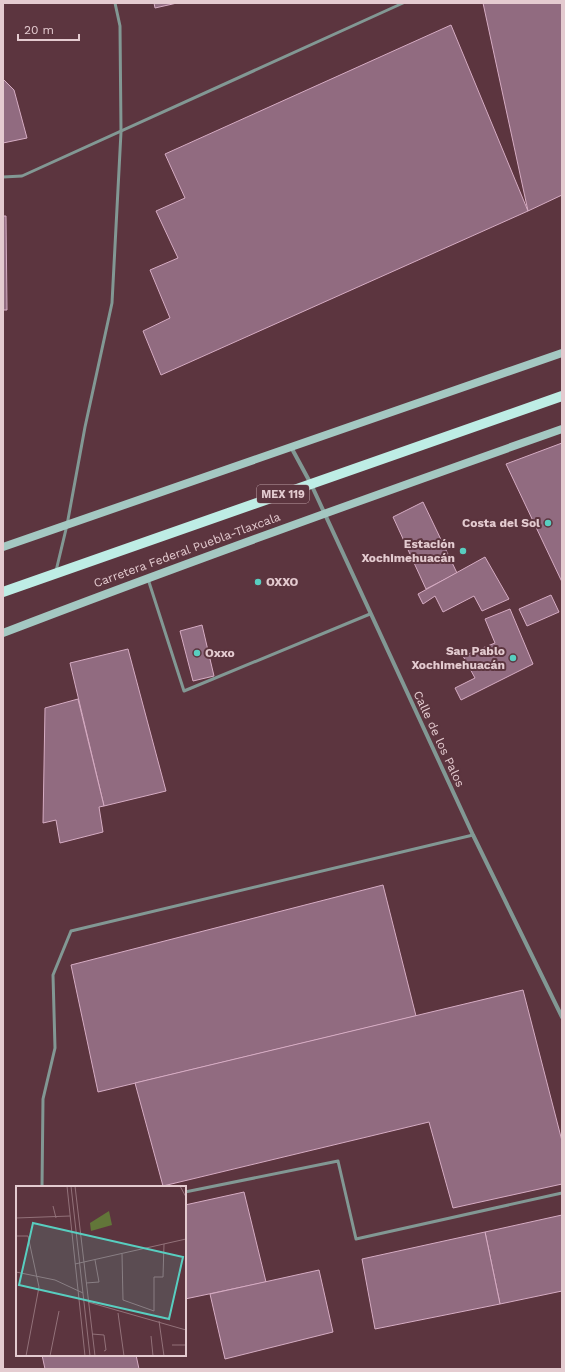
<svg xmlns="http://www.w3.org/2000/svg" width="565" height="1372" font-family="'Work Sans',sans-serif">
	<rect width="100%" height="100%" fill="#5c353f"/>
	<!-- building -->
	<g fill="#916b80" stroke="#d6acc3">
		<path d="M154 3H177L155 8Z"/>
		<path d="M483 3H562V195L528 211Z"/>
		<path d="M451 25 528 211 161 375 143 331 170 318 150 270 178 258 156 211 185 198 165 154Z"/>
		<path d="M3 79 14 90 27 138 3 143Z"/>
		<path d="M3 216H6L7 310H3Z"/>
		<path d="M562 443V582L506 464Z"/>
		<path d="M423 502 457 573 426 589 393 517Z"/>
		<path d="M485 557 509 599 482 611 474 596 443 612 435 596 423 604 418 594Z"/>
		<path d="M551 595 559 612 527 626 519 609Z"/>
		<path d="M510 609 533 664 461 700 455 688 475 678 463 656 495 643 485 619Z"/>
		<path d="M202 625 214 676 193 681 180 631Z"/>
		<path d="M128 649 166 791 104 806 70 663Z"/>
		<path d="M78 699 104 806 99 807 103 832 60 843 56 820 43 823 45 708Z"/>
		<path d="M383 885 416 1016 98 1092 71 965Z"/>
		<path d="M523 990 562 1141V1184L453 1208 429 1122 163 1186 135 1083Z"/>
		<path d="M244 1192 266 1282 185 1299V1205Z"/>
		<path d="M562 1215V1291L500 1304 485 1232Z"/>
		<path d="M485 1232 500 1304 375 1329 362 1259Z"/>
		<path d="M319 1270 333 1332 225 1359 210 1294Z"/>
		<path d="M42 1355H136L139 1369H45Z"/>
	</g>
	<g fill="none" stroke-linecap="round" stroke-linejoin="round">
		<!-- service -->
		<g stroke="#829894" stroke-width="3">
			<path d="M3 177 22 176 403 3"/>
			<path d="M56 571 67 525 85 427 112 303 121 132 120 26 115 3"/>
			<path d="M148 579 184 691 370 614"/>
			<path d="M42 1187 43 1099 55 1048 53 975 71 931 473 835"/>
			<path d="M185 1192 338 1161 356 1239 562 1193"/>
		</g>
		<!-- minor -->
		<path stroke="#829894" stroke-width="4" d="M291 447 311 484 473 835 562 1017"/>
		<!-- secondary -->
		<g stroke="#a4c8c2" stroke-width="8">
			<path d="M3 547 562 353"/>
			<path d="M3 633C188 562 375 495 562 429"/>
		</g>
		<!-- primary -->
		<path stroke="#beede5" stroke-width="10" d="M3 592 562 396"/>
	</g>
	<!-- markers -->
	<g fill="#58cec0" stroke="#5c353f" stroke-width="1.5">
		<circle cx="548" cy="523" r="4"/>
		<circle cx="463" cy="551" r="4"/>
		<circle cx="258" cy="582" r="4"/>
		<circle cx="197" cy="653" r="4"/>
		<circle cx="513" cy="658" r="4"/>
	</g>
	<g text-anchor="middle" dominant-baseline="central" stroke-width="4" stroke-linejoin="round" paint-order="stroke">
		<!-- shield labels -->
		<rect fill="#5c353f" stroke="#bb9ea4" stroke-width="1" x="257" y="485" width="52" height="18" rx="3"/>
		<g font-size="11" font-weight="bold" fill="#e4cbd0">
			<text x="283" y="494">MEX 119</text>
		</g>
		<!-- poi labels -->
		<g font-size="12" font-weight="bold" fill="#e4cbd0" stroke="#5c353f" text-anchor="end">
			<text x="540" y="523">Costa del Sol</text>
			<text x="455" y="544">Estación<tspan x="455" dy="14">Xochimehuacán</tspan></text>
			<text x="266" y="582" text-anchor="start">OXXO</text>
			<text x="505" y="651">San Pablo<tspan x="505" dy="14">Xochimehuacán</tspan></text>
			<text x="205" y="653" text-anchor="start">Oxxo</text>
		</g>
		<!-- street labels -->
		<g font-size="12" fill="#e4cbd0" stroke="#5c353f">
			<text transform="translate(187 550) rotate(-20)">Carretera Federal Puebla-Tlaxcala</text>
			<text transform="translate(439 739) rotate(65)">Calle de los Palos</text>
		</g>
	</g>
	<!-- overview -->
	<g transform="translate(16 1186)">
		<rect width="170" height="170" fill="#5c353f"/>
		<path d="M93 25 96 39 75 45 74 37Z" fill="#627639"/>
		<path fill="none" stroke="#927179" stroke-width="1" d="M51 0 69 170M55 0 74 170M59 0 79 170M164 0 170 11M37 20 40 32M0 32 54 30M0 50H12L23 101 10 170M106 68 107 114 138 125V91H147L148 58M59 78 170 53M0 86 39 94 67 107M70 97 83 96 79 74M72 116 170 144M102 127 108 170M143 135 148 170M76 148 88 149 90 164 88 165M135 150 137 170M156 159H170M34 170 43 125"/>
		<path fill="#58cec0" fill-opacity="0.15" stroke="#58cec0" stroke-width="2" d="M17 37 167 71 153 133 3 99Z"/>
		<rect width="170" height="170" fill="none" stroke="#e4cbd0" stroke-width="2"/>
	</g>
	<!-- border -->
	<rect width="565" height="1372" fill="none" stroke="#e4cbd0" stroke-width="8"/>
	<!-- scale -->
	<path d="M18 34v6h61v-6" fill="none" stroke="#e4cbd0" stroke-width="2"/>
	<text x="24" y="34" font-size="12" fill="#e4cbd0" stroke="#5c353f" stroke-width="3" paint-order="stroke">20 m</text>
</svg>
